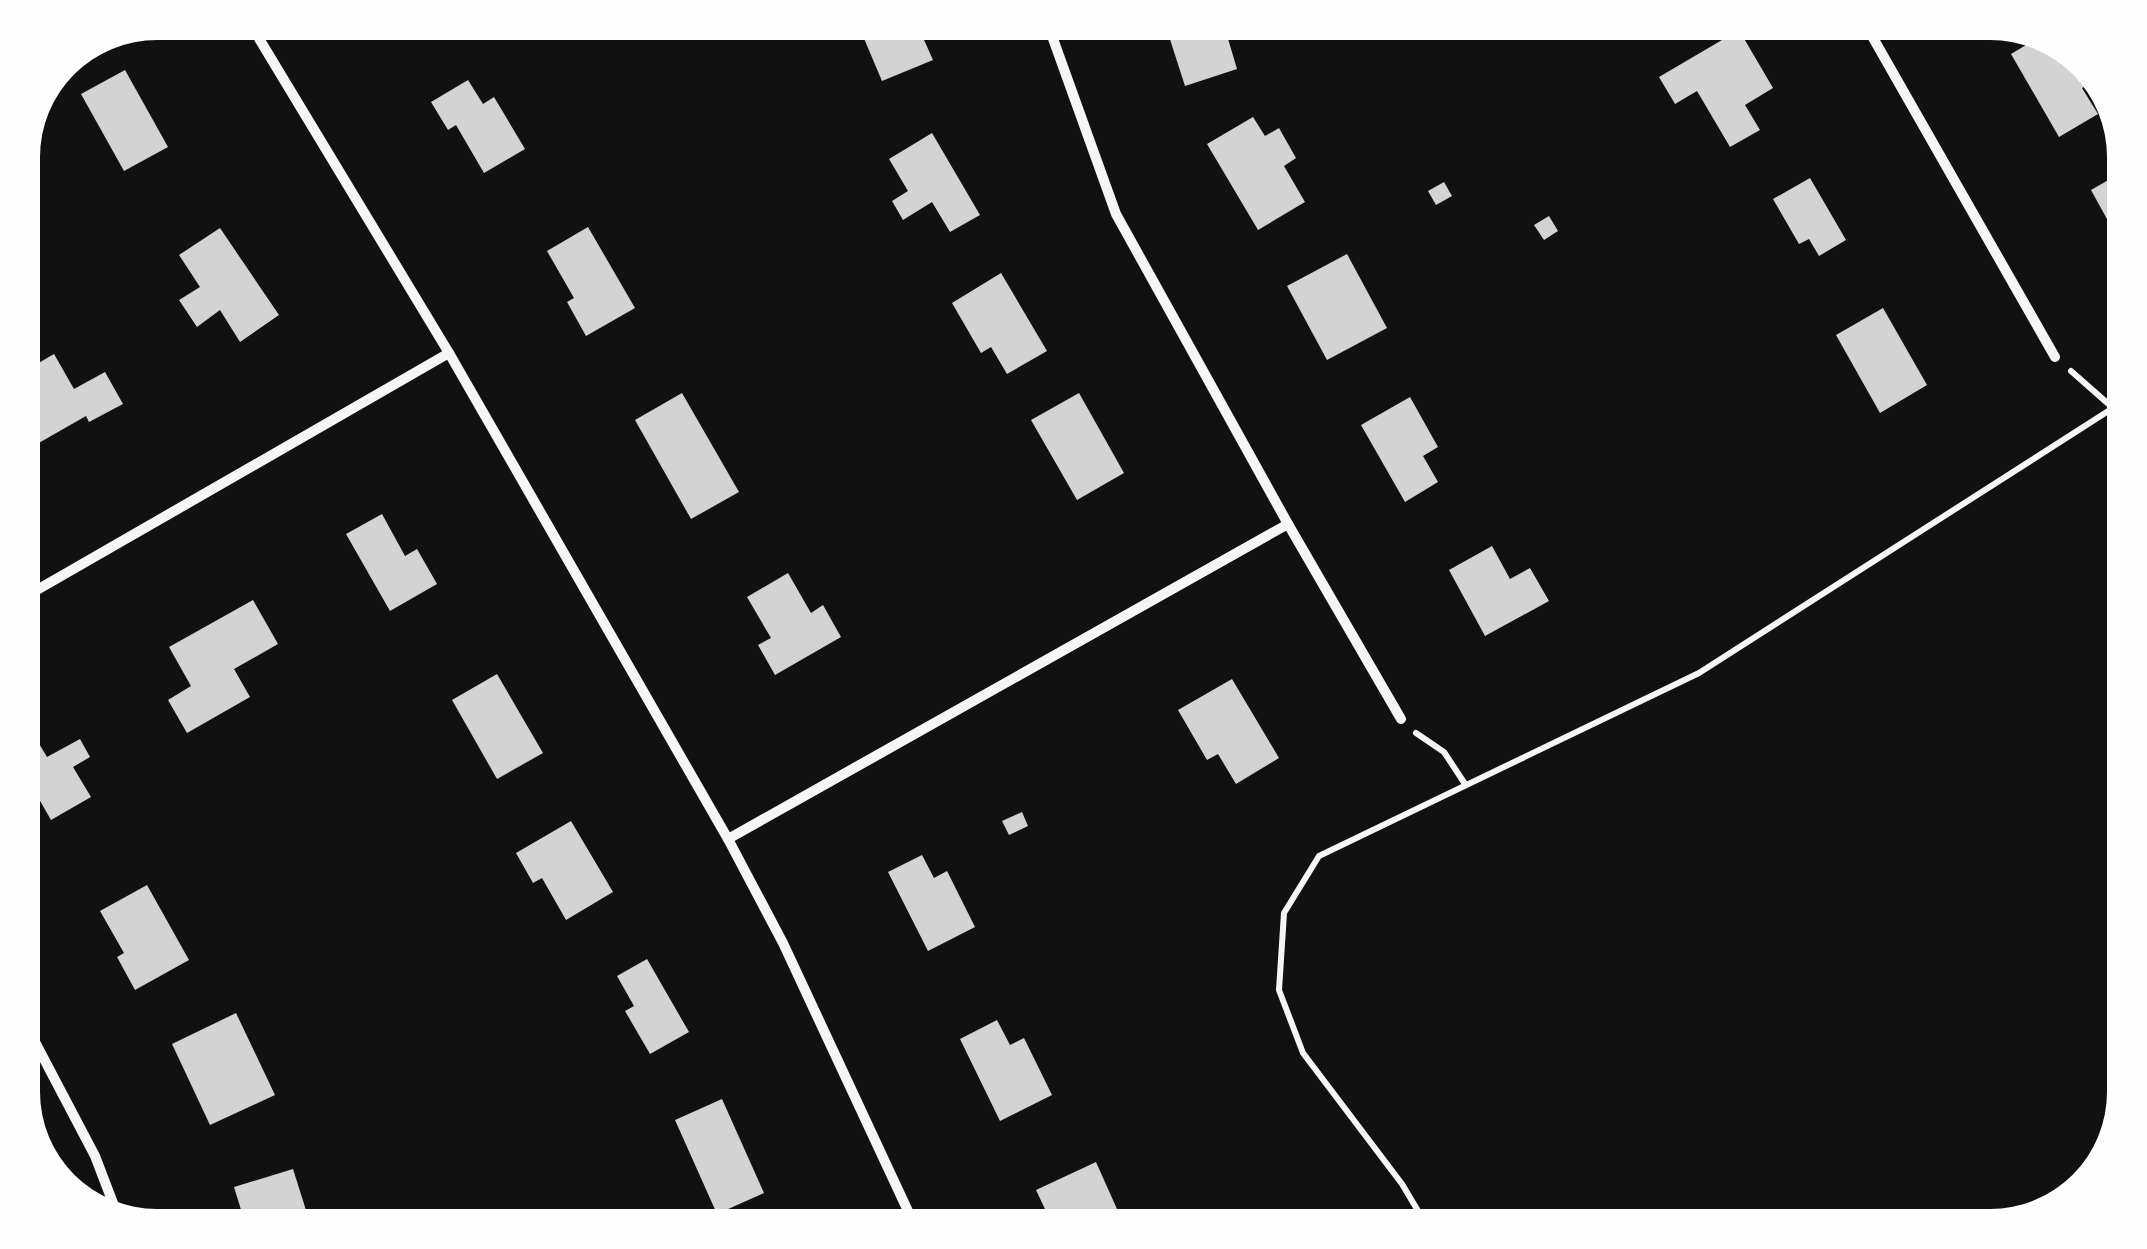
<svg xmlns="http://www.w3.org/2000/svg" width="2147" height="1249" font-family="'Zilla Slab',serif">
	<rect width="100%" height="100%" fill="#111"/>
	<!-- building -->
	<g fill="#d3d3d3">
		<path d="M857 22H916L933 60 882 81Z"/>
		<path d="M1184 22H1223L1237 69 1185 86 1167 30Z"/>
		<path d="M1739 30 1773 88 1745 105 1760 130 1730 147 1697 91 1675 104 1659 77Z"/>
		<path d="M2041 36 2058 41 2085 68 2093 82 2082 88 2098 114 2059 137 2011 54Z"/>
		<path d="M125 70 168 147 124 171 81 94Z"/>
		<path d="M468 80 483 104 494 97 525 149 484 173 456 125 448 130 431 102Z"/>
		<path d="M1253 117 1265 136 1279 128 1296 158 1284 166 1305 202 1258 230 1207 144Z"/>
		<path d="M932 133 980 215 950 232 932 202 903 220 892 201 908 191 889 159Z"/>
		<path d="M2124 171V250L2091 190Z"/>
		<path d="M1810 178 1846 240 1819 256 1809 239 1799 244 1773 199Z"/>
		<path d="M1444 182 1452 196 1436 205 1428 191Z"/>
		<path d="M1549 216 1558 231 1544 240 1534 225Z"/>
		<path d="M588 227 635 308 586 336 567 302 574 298 547 251Z"/>
		<path d="M220 228 279 315 240 342 220 310 197 327 179 300 200 287 179 255Z"/>
		<path d="M1347 254 1387 328 1327 360 1287 286Z"/>
		<path d="M1001 273 1047 351 1007 374 991 347 981 353 952 303Z"/>
		<path d="M1883 308 1927 385 1880 413 1836 335Z"/>
		<path d="M54 354 74 389 105 372 123 404 89 422 86 416 37 444 23 419V372Z"/>
		<path d="M682 393 739 492 691 519 635 420Z"/>
		<path d="M1079 393 1124 473 1077 500 1031 420Z"/>
		<path d="M1410 397 1438 447 1423 456 1438 482 1405 502 1361 425Z"/>
		<path d="M382 514 405 556 417 549 437 584 390 611 346 534Z"/>
		<path d="M1492 546 1510 579 1530 568 1549 601 1485 636 1449 570Z"/>
		<path d="M788 573 811 613 823 605 841 637 775 675 758 645 771 638 747 597Z"/>
		<path d="M253 600 278 644 234 669 250 697 187 733 168 700 191 686 169 647Z"/>
		<path d="M497 674 543 753 497 779 452 700Z"/>
		<path d="M1232 679 1279 758 1236 784 1218 754 1207 760 1178 710Z"/>
		<path d="M32 732 47 757 80 739 90 757 73 767 91 797 51 820 23 771V737Z"/>
		<path d="M1022 812 1028 826 1009 835 1002 821Z"/>
		<path d="M571 821 613 892 566 920 542 878 533 883 516 853Z"/>
		<path d="M922 855 934 878 947 871 975 927 928 951 888 872Z"/>
		<path d="M147 885 189 960 135 990 117 957 124 953 100 911Z"/>
		<path d="M647 959 689 1032 650 1054 625 1011 634 1006 617 976Z"/>
		<path d="M236 1013 275 1095 210 1125 172 1044Z"/>
		<path d="M997 1020 1010 1045 1024 1038 1052 1095 1000 1121 960 1039Z"/>
		<path d="M722 1099 764 1193 717 1214 675 1120Z"/>
		<path d="M1096 1162 1121 1218 1134 1212 1141 1226H1053L1036 1190Z"/>
		<path d="M293 1169 311 1226H246L234 1187Z"/>
	</g>
	<g fill="none" stroke-linecap="round" stroke-linejoin="round">
		<!-- path -->
		<g stroke="#f5f5f5" stroke-width="6">
			<path d="M2071 371 2113 408 2124 404"/>
			<path d="M1416 733 1444 752 1465 784"/>
			<path d="M1427 1226 1402 1184 1303 1053 1279 990 1284 913 1319 856 1699 673 2113 408 2124 414"/>
		</g>
		<!-- minor -->
		<g stroke="#f5f5f5" stroke-width="10">
			<path d="M249 22 449 353 728 839 783 943 915 1226"/>
			<path d="M1047 22 1116 214 1288 524 1401 719"/>
			<path d="M1864 22 2055 357"/>
			<path d="M23 598 449 353"/>
			<path d="M728 839 1288 524"/>
			<path d="M23 1019 95 1156 118 1216"/>
		</g>
	</g>
	<!-- crop -->
	<path d="M0 0H2147V1249H0ZM157 40H1990A117 117 0 0 1 2107 157V1092A117 117 0 0 1 1990 1209H157A117 117 0 0 1 40 1092V157A117 117 0 0 1 157 40Z" fill="#fefefe" fill-rule="evenodd"/>
</svg>
